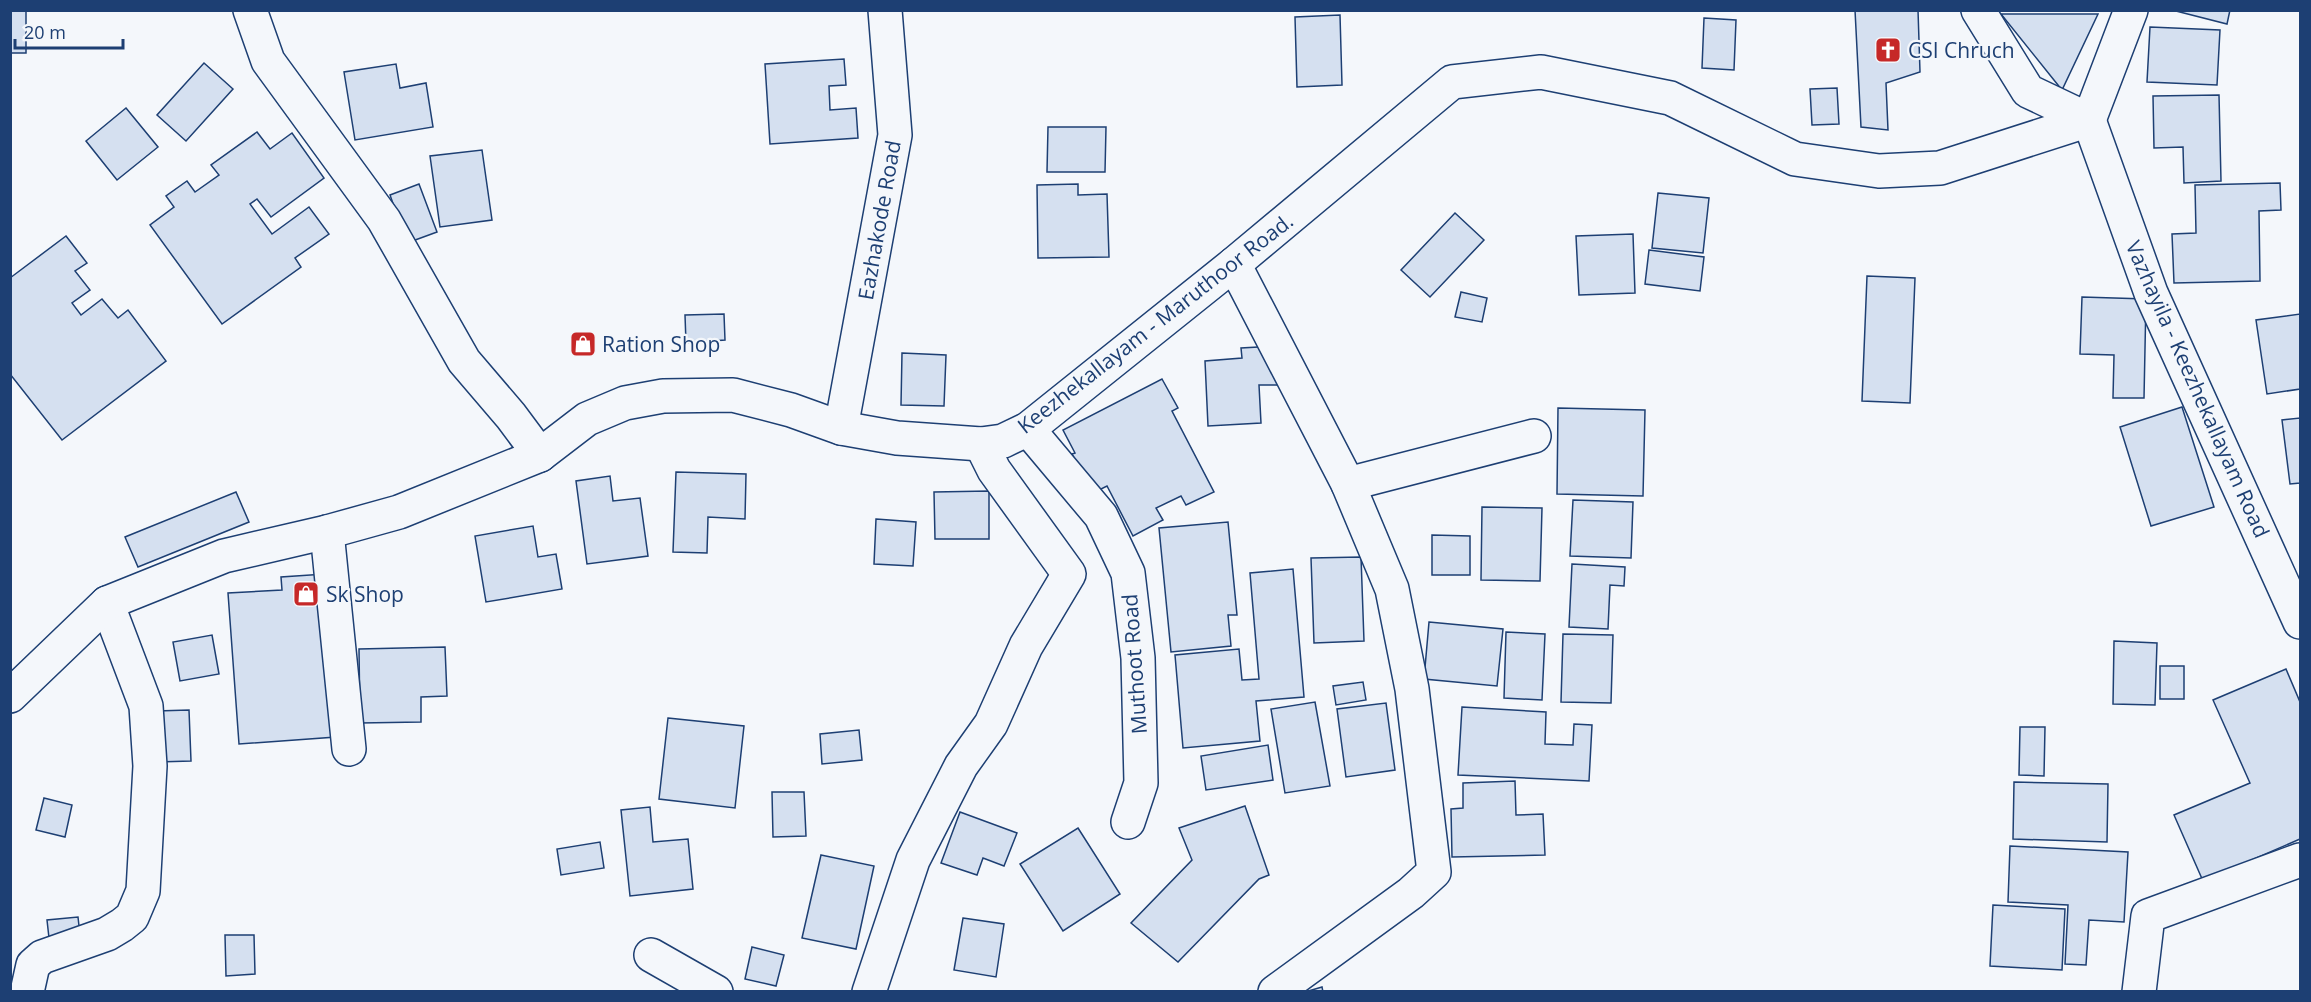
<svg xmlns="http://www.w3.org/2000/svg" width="2311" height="1002" font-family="'Open Sans',sans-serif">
	<rect width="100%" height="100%" fill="#f4f7fb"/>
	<!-- building -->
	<g fill="#d5e0f0" stroke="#1d3f73" stroke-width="1.5">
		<rect x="10" y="10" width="16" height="43"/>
		<path d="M1855 10H1918L1920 72 1886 83 1888 130 1861 127Z"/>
		<path d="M2172 10H2230L2227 24Z"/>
		<path d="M2001 14H2098L2062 90Z"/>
		<path d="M1340 15 1342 85 1297 87 1295 17Z"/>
		<path d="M1704 18 1736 20 1734 70 1702 68Z"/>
		<path d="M2150 27 2220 30 2217 85 2147 82Z"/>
		<path d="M844 59 846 85 829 86 830 110 856 108 858 138 770 144 765 64Z"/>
		<path d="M204 63 233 89 186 141 157 115Z"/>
		<path d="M396 64 400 88 426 83 433 127 355 140 344 72Z"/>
		<path d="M1837 88 1839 124 1812 125 1810 89Z"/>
		<path d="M2219 95 2221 181 2184 183 2183 147 2154 148 2153 96Z"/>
		<path d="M126 108 158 147 117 180 86 141Z"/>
		<path d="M1048 127H1106L1105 172H1047Z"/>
		<path d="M257 132 270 149 292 133 324 178 271 217 257 199 250 204 272 234 309 207 329 234 295 258 301 267 222 324 150 225 174 207 166 196 187 181 195 192 219 175 211 165Z"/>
		<path d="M482 150 492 220 440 227 430 156Z"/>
		<path d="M2280 183 2281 210 2259 211 2260 281 2174 283 2172 234 2196 233 2195 185Z"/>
		<path d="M419 184 437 232 407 243 390 195Z"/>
		<path d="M1078 184V195L1107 194 1109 257 1038 258 1037 185Z"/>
		<path d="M1658 193 1709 198 1703 253 1652 248Z"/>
		<path d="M1455 213 1484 240 1430 297 1401 270Z"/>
		<path d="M1633 234 1635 293 1579 295 1576 236Z"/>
		<path d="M66 236 87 263 75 271 90 290 72 303 81 315 102 299 118 318 128 310 166 361 62 440 10 374V278Z"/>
		<path d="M1649 250 1704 257 1700 291 1645 284Z"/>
		<path d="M1867 276 1915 278 1910 403 1862 401Z"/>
		<path d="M1461 292 1487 298 1482 322 1455 317Z"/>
		<path d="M2082 297 2146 299 2144 398H2113L2114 355 2080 354Z"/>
		<path d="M724 314 725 340 686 343 685 315Z"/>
		<path d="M2300 314V389L2267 394 2256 320Z"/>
		<path d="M593 335 591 352 575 353 574 337Z"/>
		<path d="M1275 346 1278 385H1259L1261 423 1208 426 1205 361 1242 358 1241 348Z"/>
		<path d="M902 353 946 355 944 406 901 405Z"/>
		<path d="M1162 379 1178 408 1172 411 1214 492 1186 505 1181 496 1156 508 1163 520 1133 536 1107 486 1093 493 1072 454 1075 453 1063 430Z"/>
		<path d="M2182 407 2214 507 2151 526 2120 427Z"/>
		<path d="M1558 408 1645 410 1643 496 1557 494Z"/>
		<path d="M2300 418V483L2290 484 2282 420Z"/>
		<path d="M676 472 746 474 745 519 708 517 707 553 673 552Z"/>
		<path d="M610 476 613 501 640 498 648 556 587 564 576 481Z"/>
		<path d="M989 491V539H935L934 492Z"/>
		<path d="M236 492 249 522 138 567 125 537Z"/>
		<path d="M1573 500 1633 502 1631 558 1570 556Z"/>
		<path d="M1482 507 1542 508 1540 581 1481 580Z"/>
		<path d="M876 519 916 522 913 566 874 564Z"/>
		<path d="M1228 522 1237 615H1228L1231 646 1171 652 1159 528Z"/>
		<path d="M533 526 538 557 556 554 562 589 486 602 475 536Z"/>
		<path d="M1432 535 1470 536V575H1432Z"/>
		<path d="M1361 557 1364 641 1314 643 1311 558Z"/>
		<path d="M1572 564 1625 567 1624 586 1610 585 1608 629 1569 627Z"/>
		<path d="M1293 569 1304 697 1256 701 1260 741 1183 748 1175 655 1239 649 1242 680 1259 679 1250 573Z"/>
		<path d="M325 574 336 737 239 744 228 593 282 590 281 577Z"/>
		<path d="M1429 622 1503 629 1497 686 1424 679Z"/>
		<path d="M1506 632 1545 634 1542 700 1504 698Z"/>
		<path d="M1563 634 1613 635 1611 703 1561 702Z"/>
		<path d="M212 635 219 674 180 681 173 642Z"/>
		<path d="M2114 641 2157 643 2155 705 2113 704Z"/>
		<path d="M445 647 447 696 421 697V722L360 723 359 649Z"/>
		<rect x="2160" y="666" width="24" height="33"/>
		<path d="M2286 669 2300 702V839L2203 881 2174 815 2250 783 2213 700Z"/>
		<path d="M1363 682 1366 700 1336 705 1333 686Z"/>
		<path d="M1315 702 1330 786 1285 793 1271 709Z"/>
		<path d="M1386 703 1395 770 1346 777 1337 709Z"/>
		<path d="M1462 707 1546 712 1545 744 1573 745 1574 724 1592 725 1589 781 1458 775Z"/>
		<path d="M189 710 191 761 157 762 156 711Z"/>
		<path d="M668 718 744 726 735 808 659 799Z"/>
		<path d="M2020 727H2045L2044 776 2019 775Z"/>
		<path d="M859 730 862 760 822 764 820 734Z"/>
		<path d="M1268 745 1273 780 1206 790 1201 756Z"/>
		<path d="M1515 781 1516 815 1543 814 1545 855 1452 857 1451 809 1463 808V783Z"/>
		<path d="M2014 782 2108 784 2107 842 2013 839Z"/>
		<path d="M772 792H804L806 836 773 837Z"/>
		<path d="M44 798 72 805 65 837 36 830Z"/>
		<path d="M1245 806 1269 875 1259 879 1178 962 1131 923 1192 860 1179 828Z"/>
		<path d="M650 807 653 842 688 839 693 889 630 896 621 810Z"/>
		<path d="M960 812 1017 833 1004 866 983 858 977 875 941 863Z"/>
		<path d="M1078 828 1120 894 1063 931 1020 864Z"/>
		<path d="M600 842 604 868 561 875 557 849Z"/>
		<path d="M2010 846 2128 852 2124 922 2089 920 2086 965 2065 964 2068 905 2008 902Z"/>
		<path d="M821 855 874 866 856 949 802 938Z"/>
		<path d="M1993 905 2065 909 2062 970 1990 966Z"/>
		<path d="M78 917 80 935 49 938 47 920Z"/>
		<path d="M963 918 1004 924 996 977 954 970Z"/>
		<path d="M225 935H254L255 974 226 976Z"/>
		<path d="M752 947 784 955 776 986 745 979Z"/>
		<path d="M1322 987 1323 992H1305Z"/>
	</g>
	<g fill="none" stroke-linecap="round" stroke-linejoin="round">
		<defs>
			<g id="minor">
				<path d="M250 10 268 61 384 220 464 361 511 416 540 455"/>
				<path d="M1978 10 2028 91 2089 120"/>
				<path d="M1234 264 1348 484 1392 589 1412 689 1434 872 1411 893 1275 992"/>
				<path d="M841 428 895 135 885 10"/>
				<path d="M1028 429 1101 516 1128 573 1138 658 1141 783 1128 822"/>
				<path d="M1348 484 1534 436"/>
				<path d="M327 532 349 749"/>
				<path d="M651 955 716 992"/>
				<path d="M27 992 33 965 42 957 107 934 122 925 132 917 143 891 150 766 146 706 107 603"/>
				<path d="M869 992 913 860 961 766 991 724 1026 646 1069 574 994 470 981 444"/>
				<path d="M2139 992 2148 916 2300 860"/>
			</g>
			<g id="tertiary">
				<path d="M2089 120 2151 293 2300 622"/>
				<path d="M2089 120 2131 10"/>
				<path d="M10 696 107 603 224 556 327 532 399 512 540 455 587 419 625 403 663 396 733 395 791 410 841 428 897 438 981 444 1003 441 1028 429 1234 264 1452 82 1541 72 1670 98 1795 159 1879 171 1940 168 2089 120"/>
			</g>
		</defs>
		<!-- minor casing -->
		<use href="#minor" stroke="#1d3f73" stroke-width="36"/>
		<!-- tertiary casing -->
		<use href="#tertiary" stroke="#1d3f73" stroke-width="36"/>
		<!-- minor -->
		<use href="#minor" stroke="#f4f7fb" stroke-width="33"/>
		<!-- tertiary -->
		<use href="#tertiary" stroke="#f4f7fb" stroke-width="33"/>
	</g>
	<!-- icons -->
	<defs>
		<symbol id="church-square" viewBox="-11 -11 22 22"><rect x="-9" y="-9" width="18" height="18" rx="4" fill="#c62828" stroke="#f4f7fb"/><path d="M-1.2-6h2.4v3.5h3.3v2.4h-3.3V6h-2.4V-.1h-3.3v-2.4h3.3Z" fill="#fff"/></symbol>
		<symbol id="shop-square" viewBox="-11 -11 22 22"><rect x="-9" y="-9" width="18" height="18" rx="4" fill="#c62828" stroke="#f4f7fb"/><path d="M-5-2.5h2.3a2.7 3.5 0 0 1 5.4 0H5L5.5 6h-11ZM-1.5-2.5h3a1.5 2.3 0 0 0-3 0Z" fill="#fff"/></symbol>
	</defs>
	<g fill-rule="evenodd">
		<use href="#church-square" x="1873" y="35" width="30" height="30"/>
		<use href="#shop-square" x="568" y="329" width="30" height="30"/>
		<use href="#shop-square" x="291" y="579" width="30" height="30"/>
	</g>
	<g text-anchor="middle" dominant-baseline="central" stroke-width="4.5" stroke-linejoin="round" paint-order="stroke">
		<!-- poi labels -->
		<g font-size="21" fill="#1d3f73" stroke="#f4f7fb" text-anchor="start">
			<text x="1908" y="50">CSI Chruch</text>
			<text x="602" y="344">Ration Shop</text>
			<text x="326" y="594">Sk Shop</text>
		</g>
		<!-- street labels -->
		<g font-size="21" fill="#1d3f73" stroke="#f4f7fb">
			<text transform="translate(879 220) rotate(-80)">Eazhakode Road</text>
			<text transform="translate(1155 323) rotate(-38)">Keezhekallayam - Maruthoor Road.</text>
			<text transform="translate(2198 389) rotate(66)">Vazhayila - Keezhekallayam Road</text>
			<text transform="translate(1134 664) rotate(-94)">Muthoot Road</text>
		</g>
	</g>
	<!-- border -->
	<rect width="2311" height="1002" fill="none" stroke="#1d3f73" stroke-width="24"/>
	<!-- scale -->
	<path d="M15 39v9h108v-9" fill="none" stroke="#1d3f73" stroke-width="3"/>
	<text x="24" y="39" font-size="18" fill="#1d3f73" stroke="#f4f7fb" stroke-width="4.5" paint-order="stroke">20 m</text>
</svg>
